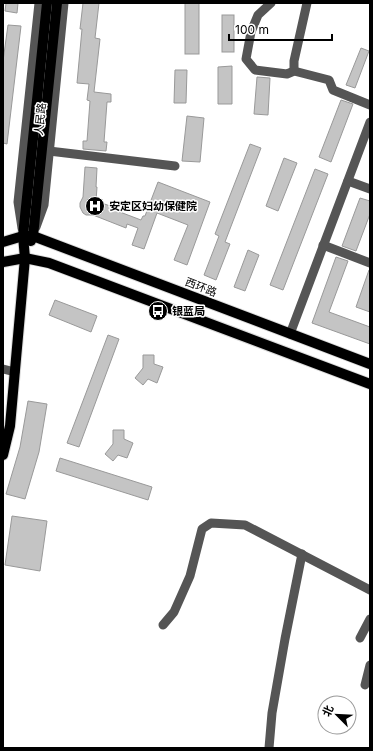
<svg xmlns="http://www.w3.org/2000/svg" width="373" height="751" font-family="Inter,'Noto Sans SC',sans-serif">
	<rect width="100%" height="100%" fill="#fff"/>
	<!-- building -->
	<g fill="#c4c4c4" stroke="#999">
		<path d="M6 3H18L17 13 5 11Z"/>
		<path d="M83 3H99L95 38 100 39 94 92 111 94V102H107L104 142H107L106 151 83 149V141H87L90 101 87 100 89 84 77 83 82 29H80Z"/>
		<rect x="185" y="3" width="14" height="51"/>
		<rect x="222" y="15" width="12" height="37"/>
		<path d="M8 25 21 26 7 144 3 143V61Z"/>
		<path d="M361 48 369 51 355 88 346 85Z"/>
		<path d="M232 66V104H218V67Z"/>
		<path d="M175 70H187L186 103H174Z"/>
		<path d="M257 77 270 78 268 115 254 114Z"/>
		<path d="M341 100 353 104 331 162 319 157Z"/>
		<path d="M187 116 204 118 200 162 182 161Z"/>
		<path d="M250 144 261 148 225 242 230 244 216 280 204 275 219 236 215 234Z"/>
		<path d="M284 158 297 163 278 211 266 206Z"/>
		<path d="M85 167 97 168 96 187H97L96 201 113 207 112 209 141 220 143 216H145L158 182 210 202 187 265 174 260 188 225 157 213 144 249 132 245 138 228 127 224 126 228 93 215H86L83 213 80 207V203L83 197Z"/>
		<path d="M315 169 328 174 283 290 270 285Z"/>
		<path d="M360 198 370 201V214L356 251 342 246Z"/>
		<path d="M248 250 259 255 245 291 234 287Z"/>
		<path d="M336 257 348 261 329 312 370 327V344L312 323Z"/>
		<path d="M369 270 370 271V312L356 307Z"/>
		<path d="M55 300 97 316 91 332 49 315Z"/>
		<path d="M108 335 119 339 79 447 67 443Z"/>
		<path d="M143 355H154V364L163 367 157 383 148 379 143 385 135 378 143 368Z"/>
		<path d="M28 401 47 404 39 452 25 499 6 494 20 447Z"/>
		<path d="M113 430H124V439L133 443 127 458 118 455 113 461 105 454 113 444Z"/>
		<path d="M60 458 152 487 148 500 56 471Z"/>
		<path d="M12 516 47 521 40 571 5 565Z"/>
	</g>
	<g fill="none" stroke-linecap="round" stroke-linejoin="round">
		<defs>
			<g id="major">
				<path d="M31 241 33 236 57 3"/>
				<path d="M3 242 23 236H33L370 364"/>
				<path d="M3 262 25 258 49 263 370 384"/>
				<path d="M3 455 10 426 25 258 23 236 47 3"/>
			</g>
		</defs>
		<!-- major casing -->
		<use href="#major" stroke="#dbdbdb" stroke-width="12"/>
		<!-- minor -->
		<g stroke="#555" stroke-width="9">
			<path d="M271 3 258 15 251 32 246 59 255 70 287 74 294 71 329 80 333 90 370 105"/>
			<path d="M294 71V61L307 3"/>
			<path d="M49 151 175 166"/>
			<path d="M348 181 370 189"/>
			<path d="M36 227 44 205 64 3"/>
			<path d="M22 228 18 202 39 3"/>
			<path d="M323 245 370 263"/>
			<path d="M290 334 370 122"/>
			<path d="M3 369 15 372"/>
			<path d="M163 625 174 612 190 576 202 529 211 523 245 525 370 590"/>
			<path d="M360 638 370 619"/>
			<path d="M365 685 370 665"/>
			<path d="M269 748 272 713 285 639 302 554"/>
		</g>
		<!-- major -->
		<use href="#major" stroke="#000" stroke-width="10"/>
	</g>
	<!-- icons -->
	<defs>
		<symbol id="hospital-disc" viewBox="-11 -11 22 22"><circle r="9.5" fill="#000" stroke="#fff"/><path d="M-5-5h3v3.5h4V-5h3V5h-3V1.5h-4V5h-3Z" fill="#fff"/></symbol>
		<symbol id="bus-disc" viewBox="-11 -11 22 22"><circle r="9.5" fill="#000" stroke="#fff"/><path d="M-5-6H5V4H4V6H2V4H-2V6H-4V4H-5ZM-3.5-4V0h7V-4ZM-3.5 1.2v1.5H-2V1.2ZM2 1.2v1.5H3.5V1.2Z" fill="#fff"/></symbol>
	</defs>
	<g fill-rule="evenodd">
		<use href="#hospital-disc" x="84" y="195" width="22" height="22"/>
		<use href="#bus-disc" x="147" y="300" width="22" height="22"/>
	</g>
	<g text-anchor="middle" dominant-baseline="central" stroke-width="3" stroke-linejoin="round" paint-order="stroke">
		<!-- street labels -->
		<g font-size="11" fill="#000" stroke="#fff">
			<text transform="translate(40 119) rotate(-84)">人民路</text>
			<text transform="translate(201 287) rotate(21)">西环路</text>
		</g>
		<!-- poi labels -->
		<g font-size="11" font-weight="bold" fill="#000" stroke="#fff" text-anchor="start">
			<text x="109" y="206">安定区妇幼保健院</text>
			<text x="172" y="311">银蓝局</text>
		</g>
	</g>
	<!-- border -->
	<rect width="373" height="751" fill="none" stroke="#000000" stroke-width="8"/>
	<!-- north arrow -->
	<g transform="translate(337 715) rotate(294)"><circle r="19" fill="#ffffff" stroke="#999999"/>
	<path d="M0-3L7 15L0 10L-7 15Z" fill="#000000"/>
	<text y="-6" font-size="11" font-weight="bold" text-anchor="middle" fill="#000000">北</text>
	</g>
	<!-- scale -->
	<path d="M229 34v6h103v-6" fill="none" stroke="#000000" stroke-width="2"/>
	<text x="235" y="34" font-size="12" fill="#000000" stroke="#ffffff" stroke-width="3" paint-order="stroke">100 m</text>
</svg>
